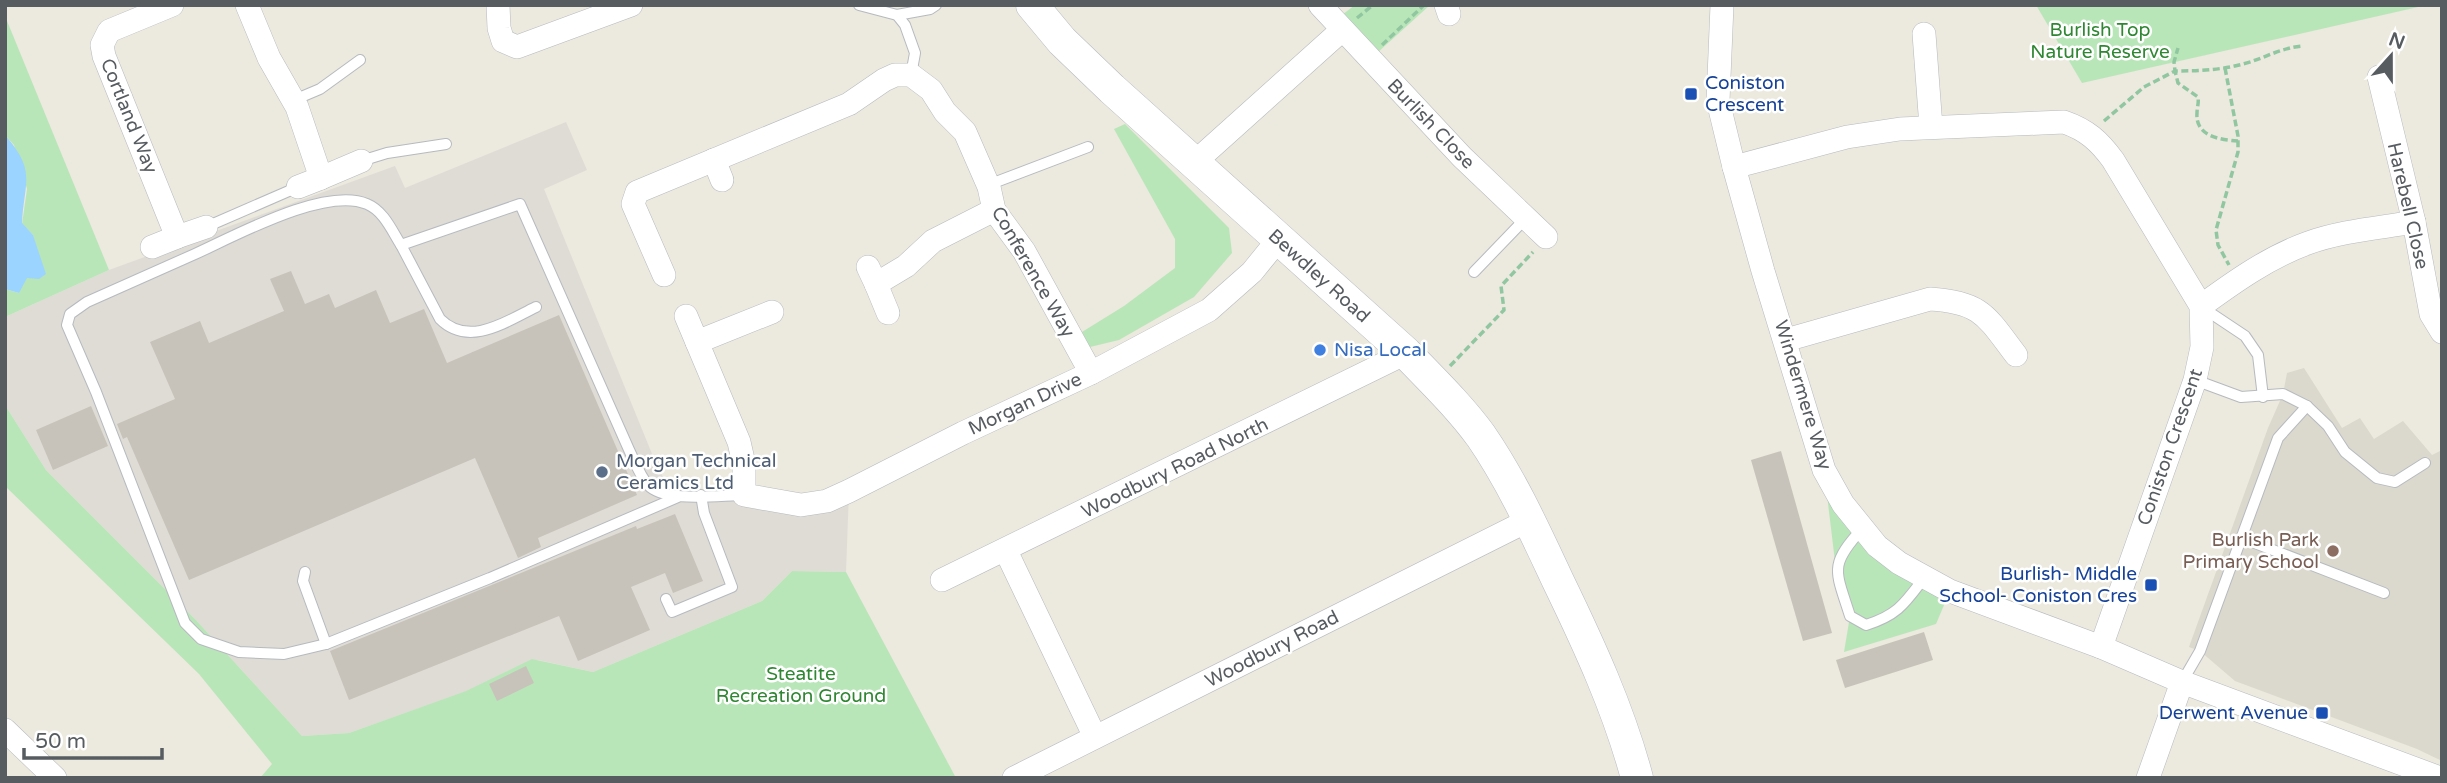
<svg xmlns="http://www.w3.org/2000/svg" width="2447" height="783" font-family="'Varela Round',sans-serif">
	<rect width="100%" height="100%" fill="#ece9de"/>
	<!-- industrial -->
	<path fill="#dfdcd6" d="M566 122 587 170 544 189 659 471 678 497 701 495 801 505 849 491 846 572 792 571 762 601 593 672 538 660 467 691 349 733 302 736 195 619 46 470 5 405V317L109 270 395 166 405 188Z"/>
	<!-- education -->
	<path fill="#dbd8cd" d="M2304 368 2342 428 2360 418 2374 439 2403 421 2432 455 2442 450V761L2417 749 2235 681 2200 651 2189 647 2268 428 2283 394 2287 373Z"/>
	<!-- green -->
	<g fill="#b9e6b8">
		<path d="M1355 5H1430L1377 53 1342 15Z"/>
		<path d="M2036 5H2427L2082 83Z"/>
		<path d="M5 16 109 270 5 317V289L19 293 33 235 22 224 27 189 14 145 5 135Z"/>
		<path d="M1125 124 1229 228 1232 253 1194 297 1119 340 1090 347 1082 332 1124 306 1175 268V239L1114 129Z"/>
		<path d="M5 405 46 470 195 619 302 736 349 733 466 691 532 659 593 672 762 601 792 571 846 572 956 778H260L272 764 199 674 5 486Z"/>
		<path d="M1824 470 1843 504 1950 591 1936 624 1844 652 1850 616 1836 570Z"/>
	</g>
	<!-- water -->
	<path fill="#9bd4ff" d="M5 135C37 172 24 181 22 223L33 235 46 274 39 279 27 278 19 293 5 289Z"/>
	<!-- building -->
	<g fill="#c7c3bb">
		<path d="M291 271 305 304 329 294 335 308 376 290 390 323 424 309 447 363 559 315 637 495 538 538 541 547 518 558 475 458 189 580 127 437 123 439 117 424 175 399 150 342 200 321 209 343 284 311 270 279Z"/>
		<path d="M91 406 108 446 53 470 36 430Z"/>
		<path d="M1781 451 1832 633 1803 641 1751 460Z"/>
		<path d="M675 514 703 581 673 593 665 573 631 587 650 630 578 661 559 616 349 700 330 651 636 526 637 529Z"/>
		<path d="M1924 632 1933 660 1845 688 1836 660Z"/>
		<path d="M526 666 534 683 497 701 489 684Z"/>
	</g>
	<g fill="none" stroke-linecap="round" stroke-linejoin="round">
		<defs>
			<g id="service">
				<path d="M859 5 897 15 905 25 915 53 911 75"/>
				<path d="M897 15 930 9 936 5"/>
				<path d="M294 100 320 89 360 60"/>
				<path d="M361 161 387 153 446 144"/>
				<path d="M988 185 1088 147"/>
				<path d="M206 227 298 187"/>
				<path d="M401 245 440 319C469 348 507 321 536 307"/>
				<path d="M1474 272 1526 218"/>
				<path d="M2203 308 2245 336 2258 355 2263 397"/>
				<path d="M2195 380 2241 397 2283 394 2307 406 2328 426 2345 452 2377 478 2395 482 2425 463"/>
				<path d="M678 497 490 578 326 644 284 654 239 652 201 639 185 623 96 392 67 325 70 314 87 302C123 286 159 270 195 254 235 236 325 186 367 204 384 211 392 231 401 245L520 204 630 452C635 462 640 476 648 485 664 503 720 495 744 495"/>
				<path d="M1862 529C1828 566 1836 571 1850 616L1866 625C1898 615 1905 603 1924 578"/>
				<path d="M2242 538 2384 593"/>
				<path d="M305 572 303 581 326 644"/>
				<path d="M666 599 672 612 732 587 704 513 701 495"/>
				<path d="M2182 682 2200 651 2278 438 2307 406"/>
			</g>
			<g id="minor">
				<path d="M172 5 109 31 102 45 104 56 177 237 206 227"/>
				<path d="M247 5 269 58 297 107 321 178 361 161"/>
				<path d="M498 5 499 28 503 41 517 47 631 5"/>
				<path d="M1320 5 1462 157 1546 237"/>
				<path d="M1446 5 1449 14"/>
				<path d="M1722 5 1718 101 1734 167 1763 271 1824 470 1843 504 1877 546 1899 563 1950 591 2101 647 2182 682 2440 778"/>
				<path d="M1924 34 1931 127"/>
				<path d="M2379 77 2414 222 2431 314 2442 332"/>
				<path d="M714 160 722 180"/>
				<path d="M1195 162 1342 30"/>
				<path d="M1734 167 1847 137 1900 129 2064 122C2087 130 2099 141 2113 160L2201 306 2202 347 2195 380 2101 647"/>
				<path d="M298 187 321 178"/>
				<path d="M152 247 177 237"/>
				<path d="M868 267 876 284 906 266 933 241 994 210"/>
				<path d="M664 275 633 204 637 192 849 104 884 80 895 75H911L931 90 945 112 965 132 989 187 994 210 1024 251 1091 373"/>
				<path d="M876 284 888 313"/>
				<path d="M2201 306C2234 282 2269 257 2308 243 2341 231 2379 228 2414 222"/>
				<path d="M686 316 739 442 744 464V495L801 505 827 501 849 491 963 433 1091 373 1209 310 1252 272 1278 240"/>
				<path d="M1786 340 1930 299C1982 302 1987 317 2016 355"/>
				<path d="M697 342 772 312"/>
				<path d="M1006 551 1095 737"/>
				<path d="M942 580 1406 353"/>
				<path d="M5 730 55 778"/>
				<path d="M1014 778 1529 520"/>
				<path d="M2148 778 2182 682"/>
			</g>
			<path id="secondary" d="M1032 5 1062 41 1112 89 1406 353C1432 380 1459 406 1481 436 1512 481 1535 532 1558 581 1589 645 1619 710 1637 778"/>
		</defs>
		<!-- service casing -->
		<use href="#service" stroke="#b6babf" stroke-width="12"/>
		<!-- minor casing -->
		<use href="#minor" stroke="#b6babf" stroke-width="24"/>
		<!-- secondary casing -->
		<use href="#secondary" stroke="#b7bbc2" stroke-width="33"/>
		<!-- path -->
		<g stroke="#91c7a0" stroke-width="3.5" stroke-dasharray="7 3.5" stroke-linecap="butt">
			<path d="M1357 18 1373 5"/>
			<path d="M1382 45 1424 5"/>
			<path d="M2225 68 2238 136V152L2216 230 2218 245 2229 265"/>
			<path d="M2104 121 2144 87 2175 71 2174 62 2178 48"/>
			<path d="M2238 141C2222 140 2195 137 2197 113 2197 107 2199 104 2198 97L2178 83 2175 71C2198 71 2221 70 2243 64 2263 59 2280 48 2302 46"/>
			<path d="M1450 366 1504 310 1501 286 1533 252"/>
		</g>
		<!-- service -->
		<use href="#service" stroke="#fff" stroke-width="10"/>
		<!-- minor -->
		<use href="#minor" stroke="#fff" stroke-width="23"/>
		<!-- secondary -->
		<use href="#secondary" stroke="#fff" stroke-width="32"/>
	</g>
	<!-- markers -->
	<g fill="#1a4fb4" stroke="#fff" stroke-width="2.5">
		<rect x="1684" y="87" width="14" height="14" rx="3.5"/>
		<rect x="2144" y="578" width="14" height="14" rx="3.5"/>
		<rect x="2315" y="706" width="14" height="14" rx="3.5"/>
	</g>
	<circle fill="#3f7fe0" stroke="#fff" stroke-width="2.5" cx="1320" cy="350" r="7"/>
	<circle fill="#5c6f8a" stroke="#fff" stroke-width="2.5" cx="602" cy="472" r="7"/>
	<circle fill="#8d6e63" stroke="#fff" stroke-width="2.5" cx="2333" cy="551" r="7"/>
	<g text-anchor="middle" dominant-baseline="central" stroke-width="5" stroke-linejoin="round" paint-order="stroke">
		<!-- park labels -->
		<g font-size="19" fill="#308733" stroke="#fff">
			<text x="2100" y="30">Burlish Top<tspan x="2100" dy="22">Nature Reserve</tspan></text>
			<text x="801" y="674">Steatite<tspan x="801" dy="22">Recreation Ground</tspan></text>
		</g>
		<!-- transit labels -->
		<g font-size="19" fill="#164399" stroke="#fff" text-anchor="end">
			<text x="1705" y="83" text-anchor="start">Coniston<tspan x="1705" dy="22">Crescent</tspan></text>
			<text x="2137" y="574">Burlish- Middle<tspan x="2137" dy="22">School- Coniston Cres</tspan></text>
			<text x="2308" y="713">Derwent Avenue</text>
		</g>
		<!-- street labels -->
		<g font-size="19" fill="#575c61" stroke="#fff">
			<text transform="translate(129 116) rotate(68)">Cortland Way</text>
			<text transform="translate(1431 124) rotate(46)">Burlish Close</text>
			<text transform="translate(2408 206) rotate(77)">Harebell Close</text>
			<text transform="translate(1033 272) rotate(60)">Conference Way</text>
			<text transform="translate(1319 276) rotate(42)">Bewdley Road</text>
			<text transform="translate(1803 395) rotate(73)">Windermere Way</text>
			<text transform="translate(1025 404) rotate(-25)">Morgan Drive</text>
			<text transform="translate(2170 447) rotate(-71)">Coniston Crescent</text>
			<text transform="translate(1175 468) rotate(-26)">Woodbury Road North</text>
			<text transform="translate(1272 649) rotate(-27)">Woodbury Road</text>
		</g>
		<!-- shop labels -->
		<g font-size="19" fill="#366cbe" stroke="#fff" text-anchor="start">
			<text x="1334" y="350">Nisa Local</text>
		</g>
		<!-- service labels -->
		<g font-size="19" fill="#4e5e75" stroke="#fff" text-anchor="start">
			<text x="616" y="461">Morgan Technical<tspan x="616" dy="22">Ceramics Ltd</tspan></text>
		</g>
		<!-- education labels -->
		<g font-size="19" fill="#785e54" stroke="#fff" text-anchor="end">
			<text x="2319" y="540">Burlish Park<tspan x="2319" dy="22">Primary School</tspan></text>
		</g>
	</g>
	<!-- border -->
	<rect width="2447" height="783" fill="none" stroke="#575c61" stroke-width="14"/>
	<!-- north arrow -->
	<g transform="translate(2391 56) rotate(21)" stroke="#ffffff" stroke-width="5" paint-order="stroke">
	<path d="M0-5L12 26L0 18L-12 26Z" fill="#575c61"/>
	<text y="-10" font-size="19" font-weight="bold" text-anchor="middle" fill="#575c61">N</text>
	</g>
	<!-- scale -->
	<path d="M24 748v10h138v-10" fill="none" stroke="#575c61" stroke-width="3.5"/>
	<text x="35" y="748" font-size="21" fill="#575c61" stroke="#ffffff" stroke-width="5" paint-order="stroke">50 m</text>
</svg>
